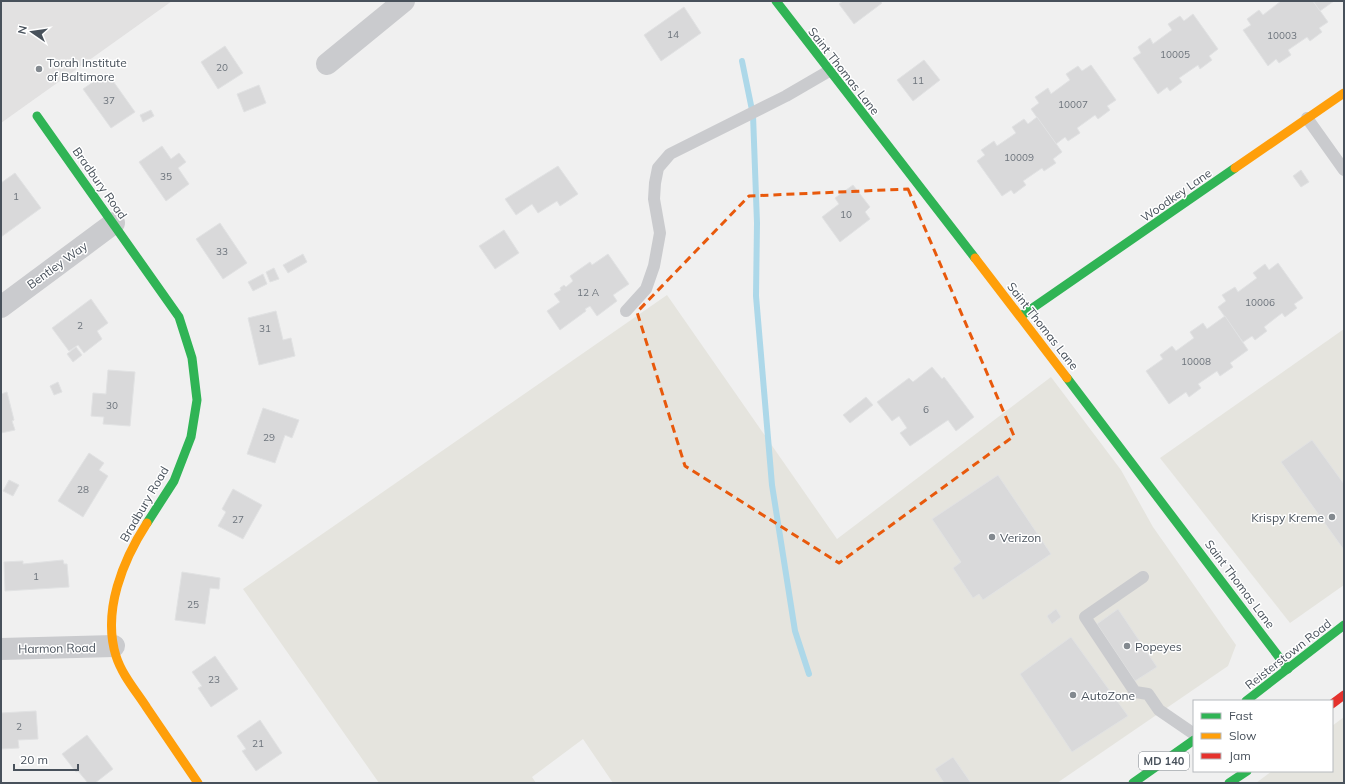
<svg xmlns="http://www.w3.org/2000/svg" width="1345" height="784" font-family="Mulish,sans-serif">
	<rect width="100%" height="100%" fill="#f0f0f0"/>
	<!-- commercial -->
	<g fill="#e5e4de">
		<path d="M667 295 837 539 1051 377 1121 470 1153 527 1236 645 1228 666 1057 783H613L583 739 532 777 536 783H379L243 589Z"/>
		<path d="M1344 329V585L1290 623 1160 458Z"/>
		<path d="M1344 717V783H1256L1272 771H1332V726Z"/>
	</g>
	<!-- education -->
	<path fill="#e2e1e1" d="M1 1H172L1 123Z"/>
	<g fill="none" stroke-linecap="round" stroke-linejoin="round">
		<!-- stream -->
		<path stroke="#add8e9" stroke-width="6" d="M742 61 753 115 757 223 756 296 772 485 795 631 809 674"/>
	</g>
	<!-- building -->
	<g fill="#d9d9da" stroke="#e1e2e3">
		<path d="M843 1H880L882 3 854 24 839 4Z"/>
		<path d="M1281 1H1313L1328 22 1319 28 1322 32 1310 41 1307 37 1288 50 1291 55 1279 63 1276 59 1268 66 1243 30 1251 25 1247 19 1259 10 1263 15Z"/>
		<path d="M1313 1H1334L1320 11Z"/>
		<path d="M684 7 701 33 661 61 644 35Z"/>
		<path d="M1193 14 1218 49 1209 56 1212 60 1200 69 1198 65 1179 78 1182 82 1170 91 1167 87 1158 94 1133 58 1141 53 1138 47 1150 38 1153 44 1172 30 1168 24 1180 16 1184 21Z"/>
		<path d="M225 46 243 73 218 89 201 62Z"/>
		<path d="M924 60 940 80 913 101 897 80Z"/>
		<path d="M1091 65 1116 100 1107 106 1110 110 1098 119 1095 115 1077 128 1080 133 1068 141 1065 137 1056 144 1031 109 1039 103 1035 97 1048 88 1051 94 1070 80 1066 74 1078 66 1082 71Z"/>
		<path d="M106 73 108 75 111 73 115 80 113 81 135 112 111 128 83 89Z"/>
		<path d="M259 85 266 103 244 112 237 94Z"/>
		<path d="M151 110 154 116 143 122 140 115Z"/>
		<path d="M1037 117 1062 152 1053 159 1056 163 1044 171 1042 168 1023 181 1026 185 1014 194 1011 190 1002 196 977 161 985 155 981 150 994 141 997 146 1016 133 1012 127 1024 119 1028 124Z"/>
		<path d="M162 146 171 159 179 153 186 162 178 168 189 184 166 201 139 162Z"/>
		<path d="M558 166 578 194 560 206 557 201 538 213 532 204 516 215 505 199Z"/>
		<path d="M1301 170 1309 182 1301 187 1293 176Z"/>
		<path d="M15 173 41 208 1 237V183Z"/>
		<path d="M853 185 870 207 865 212 870 219 840 242 822 217 839 204 835 198Z"/>
		<path d="M220 223 247 263 223 279 196 239Z"/>
		<path d="M504 230 519 253 495 269 479 246Z"/>
		<path d="M303 254 307 262 288 273 283 265Z"/>
		<path d="M608 254 629 284 613 295 617 301 597 316 590 306 585 309 586 311 560 330 547 311 560 302 554 294 561 290 560 288 564 285 566 287 573 281 570 276 590 262 592 265Z"/>
		<path d="M1278 263 1303 298 1294 304 1297 308 1285 317 1282 313 1264 327 1267 331 1255 340 1252 336 1243 342 1218 307 1226 301 1222 295 1235 287 1238 292 1257 278 1253 273 1265 264 1269 270Z"/>
		<path d="M274 268 279 279 270 282 266 272Z"/>
		<path d="M263 274 267 284 253 291 248 282Z"/>
		<path d="M91 299 108 323 97 331 102 339 84 353 78 345 69 351 52 328Z"/>
		<path d="M276 311 283 340 291 338 295 356 259 365 248 318Z"/>
		<path d="M1225 316 1248 350 1230 363 1233 367 1220 376 1217 371 1198 384 1201 388 1189 397 1186 392 1169 404 1146 371 1163 359 1160 355 1172 346 1176 351 1194 338 1190 332 1203 323 1207 329Z"/>
		<path d="M76 347 82 355 73 362 67 354Z"/>
		<path d="M932 367 942 379 944 377 974 417 956 431 948 420 910 446 900 433 907 428 899 416 892 421 877 402 909 378 913 382Z"/>
		<path d="M108 370 135 372 130 426 103 424 104 417 91 416 93 393 106 394Z"/>
		<path d="M58 382 62 392 54 395 50 386Z"/>
		<path d="M7 392 14 420 12 421 15 430 1 433V394Z"/>
		<path d="M866 397 873 405 850 423 843 415Z"/>
		<path d="M263 408 299 420 292 438 285 435 275 463 247 454Z"/>
		<path d="M1312 440 1344 484V550L1281 462Z"/>
		<path d="M89 453 104 463 99 470 108 476 83 517 58 501Z"/>
		<path d="M998 475 1051 554 983 600 979 594 973 598 953 568 961 562 932 519Z"/>
		<path d="M9 480 19 485 13 496 3 491Z"/>
		<path d="M233 489 262 505 243 539 218 526 226 512 222 509Z"/>
		<path d="M63 560 64 564H67L69 587 5 591 4 562 23 561V564Z"/>
		<path d="M182 572 220 578 219 589 210 588 205 624 175 620Z"/>
		<path d="M1056 609 1061 617 1052 624 1047 616Z"/>
		<path d="M1118 609 1157 667 1135 681 1097 624Z"/>
		<path d="M1071 637 1128 716 1072 752 1020 674Z"/>
		<path d="M215 656 238 689 211 707 198 688 202 686 192 672Z"/>
		<path d="M36 711 38 739 18 740 19 748 1 749V713Z"/>
		<path d="M260 720 282 753 256 771 242 751 246 749 237 736Z"/>
		<path d="M87 735 113 769 95 783H88L78 771 76 772 62 754Z"/>
		<path d="M953 757 971 783H944L935 769Z"/>
	</g>
	<g fill="none" stroke-linecap="round" stroke-linejoin="round">
		<!-- lane -->
		<g stroke="#cacbce" stroke-width="12">
			<path d="M1307 118 1344 170"/>
			<path d="M626 311 646 289 654 266 660 233 654 199 655 183 658 168 670 154 786 96 829 71"/>
			<path d="M1143 577 1085 617 1135 692 1148 694 1159 710 1194 734"/>
		</g>
		<!-- street -->
		<g stroke="#cacbce" stroke-width="22">
			<path d="M327 64 404 1"/>
			<path d="M1 307 114 223"/>
			<path d="M1 649 114 646"/>
		</g>
		<!-- fast -->
		<g stroke="#30b455" stroke-width="9">
			<path d="M776 1 975 258"/>
			<path d="M37 116 179 317 192 358 197 400 191 437 174 481 147 523"/>
			<path d="M1021 316 1235 168"/>
			<path d="M1067 378 1288 669"/>
			<path d="M1246 701 1344 625"/>
			<path d="M1133 783 1194 740"/>
			<path d="M1229 783 1247 771"/>
		</g>
		<!-- slow -->
		<g stroke="#ff9f0a" stroke-width="9">
			<path d="M1235 168 1344 93"/>
			<path d="M975 258 1067 378"/>
			<path d="M147 523C123 560 102 611 116 656 122 675 136 691 147 708 164 733 181 758 198 783"/>
		</g>
		<!-- jam -->
		<path stroke="#e5322d" stroke-width="9" d="M1332 704 1344 695"/>
	</g>
	<!-- marked area -->
	<path fill="none" stroke="#e8590c" stroke-width="3" stroke-dasharray="8 5" stroke-linejoin="round" d="M908 189 1014 436 839 563 685 466 637 312 749 196Z"/>
	<!-- markers -->
	<g fill="#83898f" stroke="#fff" stroke-width="1.5">
		<circle cx="39" cy="69" r="4"/>
		<circle cx="1332" cy="517" r="4"/>
		<circle cx="992" cy="537" r="4"/>
		<circle cx="1127" cy="646" r="4"/>
		<circle cx="1073" cy="695" r="4"/>
	</g>
	<g text-anchor="middle" dominant-baseline="central" stroke-width="3" stroke-linejoin="round" paint-order="stroke">
		<!-- number labels -->
		<g font-size="10" fill="#6d747c">
			<text x="673" y="34">14</text>
			<text x="1282" y="35">10003</text>
			<text x="1175" y="54">10005</text>
			<text x="222" y="67">20</text>
			<text x="918" y="80">11</text>
			<text x="109" y="100">37</text>
			<text x="1073" y="104">10007</text>
			<text x="1019" y="157">10009</text>
			<text x="166" y="176">35</text>
			<text x="16" y="196">1</text>
			<text x="846" y="214">10</text>
			<text x="222" y="251">33</text>
			<text x="588" y="292">12 A</text>
			<text x="1260" y="302">10006</text>
			<text x="80" y="325">2</text>
			<text x="265" y="328">31</text>
			<text x="1196" y="361">10008</text>
			<text x="112" y="405">30</text>
			<text x="926" y="409">6</text>
			<text x="269" y="437">29</text>
			<text x="83" y="489">28</text>
			<text x="238" y="519">27</text>
			<text x="36" y="576">1</text>
			<text x="193" y="604">25</text>
			<text x="214" y="679">23</text>
			<text x="19" y="726">2</text>
			<text x="258" y="743">21</text>
		</g>
		<!-- shield labels -->
		<rect fill="#fff" stroke="#7f858c" stroke-width="1" x="1139" y="752" width="50" height="18" rx="3"/>
		<g font-size="11" font-weight="bold" fill="#48515b">
			<text x="1164" y="761">MD 140</text>
		</g>
		<!-- poi labels -->
		<g font-size="12" fill="#48515b" stroke="#fff" text-anchor="start">
			<text x="47" y="62">Torah Institute<tspan x="47" dy="14">of Baltimore</tspan></text>
			<text x="1324" y="517" text-anchor="end">Krispy Kreme</text>
			<text x="1000" y="537">Verizon</text>
			<text x="1135" y="646">Popeyes</text>
			<text x="1081" y="695">AutoZone</text>
		</g>
		<!-- street labels -->
		<g font-size="12" fill="#48515b" stroke="#fff">
			<text transform="translate(844 71) rotate(52)">Saint Thomas Lane</text>
			<text transform="translate(100 183) rotate(55)">Bradbury Road</text>
			<text transform="translate(1176 195) rotate(-35)">Woodkey Lane</text>
			<text transform="translate(57 265) rotate(-36)">Bentley Way</text>
			<text transform="translate(1043 326) rotate(52)">Saint Thomas Lane</text>
			<text transform="translate(144 504) rotate(-60)">Bradbury Road</text>
			<text transform="translate(1240 584) rotate(53)">Saint Thomas Lane</text>
			<text transform="translate(57 648) rotate(-1)">Harmon Road</text>
			<text transform="translate(1288 654) rotate(-38)">Reisterstown Road</text>
		</g>
	</g>
	<!-- border -->
	<rect width="1345" height="784" fill="none" stroke="#48515b" stroke-width="4"/>
	<!-- legend -->
	<rect x="1193" y="700" width="140" height="72" fill="#ffffff" stroke="#b6b9bd"/>
	<rect x="1201" y="713" width="20" height="6" fill="#30b455" stroke="#b6b9bd"/>
	<text x="1229" y="720" font-size="12" fill="#48515b">Fast</text>
	<rect x="1201" y="733" width="20" height="6" fill="#ff9f0a" stroke="#b6b9bd"/>
	<text x="1229" y="740" font-size="12" fill="#48515b">Slow</text>
	<rect x="1201" y="753" width="20" height="6" fill="#e5322d" stroke="#b6b9bd"/>
	<text x="1229" y="760" font-size="12" fill="#48515b">Jam</text>
	<!-- north arrow -->
	<g transform="translate(32 32) rotate(283)" stroke="#ffffff" stroke-width="3" paint-order="stroke">
	<path d="M0-3L7 15L0 10L-7 15Z" fill="#48515b"/>
	<text y="-6" font-size="11" font-weight="bold" text-anchor="middle" fill="#48515b">N</text>
	</g>
	<!-- scale -->
	<path d="M14 764v6h64v-6" fill="none" stroke="#48515b" stroke-width="2"/>
	<text x="20" y="764" font-size="12" fill="#48515b" stroke="#ffffff" stroke-width="3" paint-order="stroke">20 m</text>
</svg>
